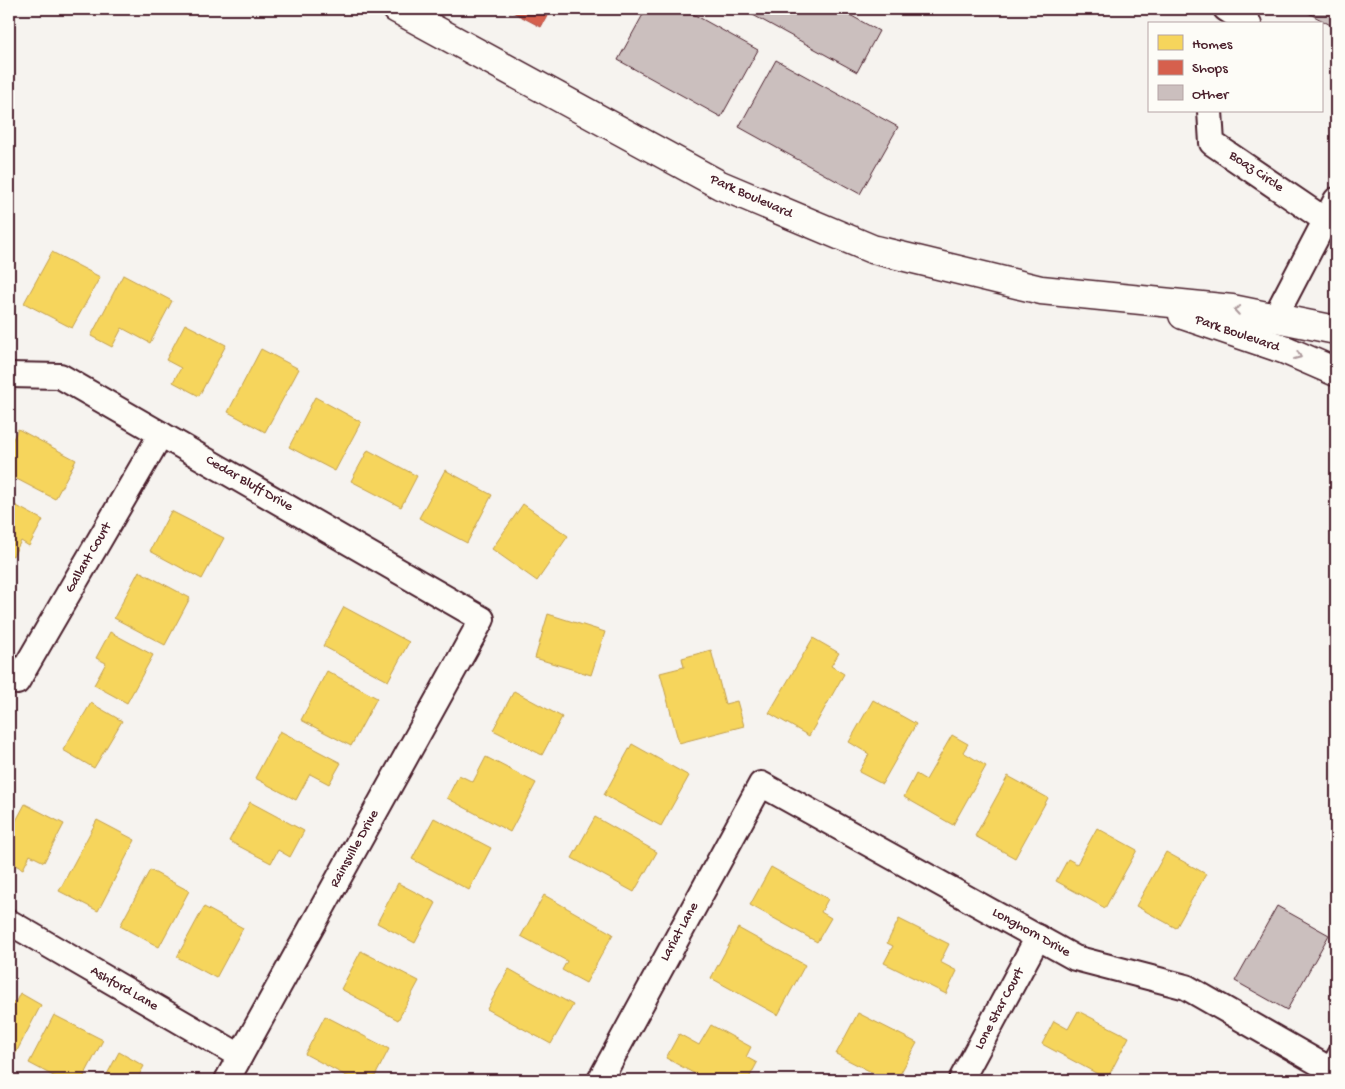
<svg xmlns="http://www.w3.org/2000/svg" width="1345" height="1089" font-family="'Gochi Hand',sans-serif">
	<rect width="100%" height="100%" fill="#f6f3ef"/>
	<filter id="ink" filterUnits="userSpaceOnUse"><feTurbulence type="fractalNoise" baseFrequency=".02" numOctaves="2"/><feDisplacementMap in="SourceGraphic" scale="10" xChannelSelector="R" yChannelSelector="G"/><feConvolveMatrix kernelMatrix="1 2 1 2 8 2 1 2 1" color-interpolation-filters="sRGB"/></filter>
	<g filter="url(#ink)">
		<!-- homes -->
		<g fill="#f6d55c" stroke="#c29e4d">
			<path d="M52 252 100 277 72 328 24 303Z"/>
			<path d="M123 275 172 301 150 343 122 328 112 347 91 336Z"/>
			<path d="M185 324 226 345 199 396 173 382 181 368 166 360Z"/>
			<path d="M261 349 299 369 265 432 228 412Z"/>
			<path d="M315 397 361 422 335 471 289 447Z"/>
			<path d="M18 429 76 460 55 499 9 475V447Z"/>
			<path d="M368 450 417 476 401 507 351 481Z"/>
			<path d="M445 470 492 495 467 543 419 518Z"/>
			<path d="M9 502 43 520 29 546 21 541 13 556 9 554Z"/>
			<path d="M523 504 568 536 537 581 492 549Z"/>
			<path d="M171 511 224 538 202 579 150 551Z"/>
			<path d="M139 571 190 598 165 645 114 618Z"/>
			<path d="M344 607 409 642 388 681 323 646Z"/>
			<path d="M548 614 605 632 591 675 535 658Z"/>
			<path d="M110 632 153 655 127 703 94 685 106 663 96 658Z"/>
			<path d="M813 638 839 653 831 666 844 674 809 736 769 713Z"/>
			<path d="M711 650 725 704 737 701 744 726 679 743 660 673 684 667 682 658Z"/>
			<path d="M327 671 377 698 351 746 301 720Z"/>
			<path d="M514 691 562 717 542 755 493 730Z"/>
			<path d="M873 700 916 724 882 784 859 772 869 754 849 742Z"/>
			<path d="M91 703 122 721 94 768 63 750Z"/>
			<path d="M280 731 341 763 329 784 310 774 296 800 255 778Z"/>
			<path d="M952 735 968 744 963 752 986 766 953 825 904 797 916 774 926 780Z"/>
			<path d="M632 744 689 776 661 826 604 795Z"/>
			<path d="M486 757 536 783 510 832 447 798 459 775 473 782Z"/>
			<path d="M1008 776 1048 798 1015 858 975 836Z"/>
			<path d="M250 802 304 831 290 857 278 850 271 863 229 841Z"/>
			<path d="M25 804 64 824 44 862 30 855 23 869 9 862V834Z"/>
			<path d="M595 817 657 852 634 892 572 858Z"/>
			<path d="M434 818 491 848 469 890 412 859Z"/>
			<path d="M97 820 135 840 98 911 59 891Z"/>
			<path d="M1097 828 1137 850 1105 908 1056 881 1068 859 1077 864Z"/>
			<path d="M1166 852 1206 874 1176 928 1136 906Z"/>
			<path d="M771 867 828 899 821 912 831 918 817 942 750 905Z"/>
			<path d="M150 870 189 891 159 947 120 926Z"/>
			<path d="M398 883 436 903 415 943 377 923Z"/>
			<path d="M544 895 613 934 586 983 562 970 567 961 521 936Z"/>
			<path d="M204 907 243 928 216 978 177 957Z"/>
			<path d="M899 919 949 944 940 962 957 971 946 994 884 963 893 946 887 943Z"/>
			<path d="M738 928 805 965 778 1015 711 978Z"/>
			<path d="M361 951 419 981 398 1020 341 989Z"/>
			<path d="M509 969 573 1005 551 1044 487 1009Z"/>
			<path d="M20 993 41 1005 9 1066V1000L15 1003Z"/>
			<path d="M1078 1011 1129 1037 1107 1079 1042 1044 1054 1021 1068 1029Z"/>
			<path d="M858 1013 917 1043 897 1080H887L836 1054Z"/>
			<path d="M54 1015 103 1040 82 1080H61L29 1063Z"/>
			<path d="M325 1016 389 1049 373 1080H354L305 1054Z"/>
			<path d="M711 1025 751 1047 746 1057 757 1063 748 1080H742L733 1075 730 1080H706L666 1058 679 1034 699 1045Z"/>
			<path d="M119 1052 144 1066 137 1079 140 1080H104Z"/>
		</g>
		<!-- shops -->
		<path fill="#d6604d" stroke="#ac4c43" d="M507 9H551L541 27Z"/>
		<!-- building -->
		<g fill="#cbbfbe" stroke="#4a1f2b">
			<path d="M646 9H684L758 50 721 117 618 60Z"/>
			<path d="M742 9H839L879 31 857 72Z"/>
			<path d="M1301 9H1336V28Z"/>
			<path d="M776 60 898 127 860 194 739 127Z"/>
			<path d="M1277 906 1329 935 1287 1010 1235 981Z"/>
		</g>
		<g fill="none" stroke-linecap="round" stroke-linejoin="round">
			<defs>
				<path id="service" d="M1326 1067 1336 1049"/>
				<g id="minor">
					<path d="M1226 9 1249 24"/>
					<path d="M1210 111 1212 143 1325 220"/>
					<path d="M1275 317 1336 200"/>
					<path d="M9 375 60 376 482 619 227 1080"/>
					<path d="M17 682 161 434"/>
					<path d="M9 922 240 1056"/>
					<path d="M600 1080 761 784 1075 958 1186 987 1336 1073"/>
					<path d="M961 1080 1038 937"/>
				</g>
				<g id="secondary">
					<path d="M397 9 720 185 872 249 1041 290 1232 309 1336 330"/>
					<path d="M1183 315 1283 349 1336 372"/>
				</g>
			</defs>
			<!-- service casing -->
			<use href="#service" stroke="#4a1f2b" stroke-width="15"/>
			<!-- minor casing -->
			<use href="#minor" stroke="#4a1f2b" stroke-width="28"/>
			<!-- secondary casing -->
			<use href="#secondary" stroke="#4a1f2b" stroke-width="31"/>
			<!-- service -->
			<use href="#service" stroke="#fdfcf7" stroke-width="11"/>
			<!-- minor -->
			<use href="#minor" stroke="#fdfcf7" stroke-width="24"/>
			<!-- secondary -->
			<use href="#secondary" stroke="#fdfcf7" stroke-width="28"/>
		</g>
		<!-- one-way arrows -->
		<defs><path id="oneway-chevron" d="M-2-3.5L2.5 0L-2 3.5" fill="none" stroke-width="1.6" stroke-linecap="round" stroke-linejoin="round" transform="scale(1.25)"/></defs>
		<g stroke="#ac999b">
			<use href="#oneway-chevron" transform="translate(1237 310) rotate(-171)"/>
			<use href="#oneway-chevron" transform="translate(1298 356) rotate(23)"/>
		</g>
	</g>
	<g text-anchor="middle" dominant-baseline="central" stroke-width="5" stroke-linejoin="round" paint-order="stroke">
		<!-- street labels -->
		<g font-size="14" fill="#4a1f2b" stroke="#fdfcf7">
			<text transform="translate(1256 172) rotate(34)">Boaz Circle</text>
			<text transform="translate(751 197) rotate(24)">Park Boulevard</text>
			<text transform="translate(1237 334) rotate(19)">Park Boulevard</text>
			<text transform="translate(249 484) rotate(30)">Cedar Bluff Drive</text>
			<text transform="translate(89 558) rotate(-60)">Gallant Court</text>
			<text transform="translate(355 849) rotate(-61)">Rainsville Drive</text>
			<text transform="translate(680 932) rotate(-61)">Lariat Lane</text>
			<text transform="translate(1031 933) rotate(29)">Longhorn Drive</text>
			<text transform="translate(124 989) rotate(30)">Ashford Lane</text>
			<text transform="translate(1000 1009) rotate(-62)">Lone Star Court</text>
		</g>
	</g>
	<!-- margin -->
	<rect width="1345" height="1089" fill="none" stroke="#fdfcf7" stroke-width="30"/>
	<rect x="15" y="15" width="1315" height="1059" fill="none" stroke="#4a1f2b" stroke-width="2" filter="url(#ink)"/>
	<!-- legend -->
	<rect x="1148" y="22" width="175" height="90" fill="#fdfcf7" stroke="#b5a4a5"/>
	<rect x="1158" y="35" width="25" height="15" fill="#f6d55c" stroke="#b5a4a5"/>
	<text x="1192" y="48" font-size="15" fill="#4a1f2b">Homes</text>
	<rect x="1158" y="60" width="25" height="15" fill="#d6604d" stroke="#b5a4a5"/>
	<text x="1192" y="72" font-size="15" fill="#4a1f2b">Shops</text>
	<rect x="1158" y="85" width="25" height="15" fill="#cbbfbe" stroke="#b5a4a5"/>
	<text x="1192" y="98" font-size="15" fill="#4a1f2b">Other</text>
</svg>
